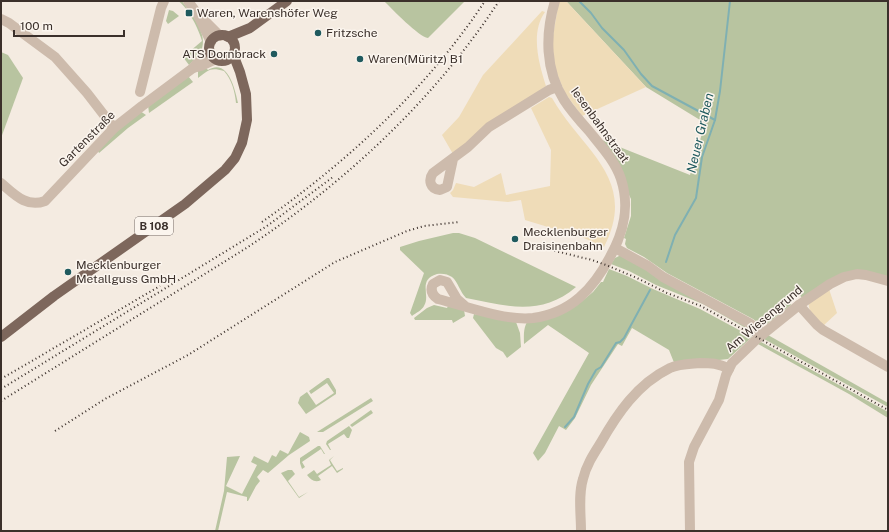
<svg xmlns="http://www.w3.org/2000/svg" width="889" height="532" font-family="'Public Sans',sans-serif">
	<rect width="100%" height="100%" fill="#f4ebe1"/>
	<!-- green -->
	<g fill="#b8c4a0">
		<path d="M178 1H182C191 14 209 34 201 51 199 56 193 61 189 65L183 57 202 41C199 30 188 7 178 1Z"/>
		<path d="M384 1H465L428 38C419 37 392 9 384 1Z"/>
		<path d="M566 1H888L887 144 888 277 866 272 802 298 799 294 789 301 791 305 767 324 761 325 753 319 667 273 644 257 627 248 625 244 626 239 624 238 631 216V199L602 140 690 175 705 123 646 87Z"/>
		<path d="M169 10 173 11 179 16 168 24 166 21Z"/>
		<path d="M1 52 8 55 23 78 1 138Z"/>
		<path d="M205 67 208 70C228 58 235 89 238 103H236C235 92 232 80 224 71 210 67 209 70 198 78V71Z"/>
		<path d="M188 76 193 82 149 113 148 105Z"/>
		<path d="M140 111 146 115 128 128 99 153 98 151 117 130Z"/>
		<path d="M453 233H459L475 238 576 287C541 317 506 306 466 298 460 292 458 282 452 277 448 274 442 273 437 274 417 280 431 295 424 306 422 310 416 313 412 316L410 313 424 273 400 250V247L419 241Z"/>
		<path d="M621 255 754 330 753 332 703 304 656 285 629 271 611 264 615 258Z"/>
		<path d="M609 269 627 276 653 289 700 309 752 337 728 359 675 365 669 350 632 328 622 346 618 344 591 385 575 418 566 430 559 426 545 453 538 461 533 453 589 353 548 325 524 344C524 337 523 329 527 322L581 302 593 292 601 282H603Z"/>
		<path d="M434 305 447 308 448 306 464 310 465 316 453 323 452 320H415L414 318 427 308Z"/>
		<path d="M474 314 516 322 520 333 521 347 507 358 503 352 496 348 473 318Z"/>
		<path d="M768 335 888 403V407L764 339Z"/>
		<path d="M761 342 888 412V418L849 394 758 344Z"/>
		<path d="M327 378H329L336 390V394L306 414 298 403 300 397 307 392 316 405 334 393 327 383 311 394 309 391Z"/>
		<path d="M371 398 373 401 323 432H317Z"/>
		<path d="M371 410 373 413 352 427 350 425Z"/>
		<path d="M349 426 352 430 349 438H347L344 434 328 444 331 450H330L326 444 327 441Z"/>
		<path d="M300 432 309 437 310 441 289 455 268 473 263 470 257 477 260 481 256 486 248 501H247V497L227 492 218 531H215L224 491 227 457 240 456 226 486 242 494 257 465 251 462 254 456 268 463 272 455 276 457 280 450 288 454Z"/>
		<path d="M318 446H320L325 454H324L321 449 302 462 305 467 302 469 300 463V458Z"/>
		<path d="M334 456 330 460 337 471 343 468V469L337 473 332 466 318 476 321 480C315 483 311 480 307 475L314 470 317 474 331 465 329 460Z"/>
		<path d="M288 470H292L295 474 288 481 299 497 308 492 299 498 281 473Z"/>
	</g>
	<!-- sand -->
	<g fill="#efdcb8">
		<path d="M559 1H566L646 87 582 116 565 93 555 69 552 41Z"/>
		<path d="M542 11 545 12C530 33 539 64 546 86L453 154 442 135 459 117 483 75Z"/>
		<path d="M549 97 552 98C582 151 639 178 604 247L584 238 525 220 521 200 508 202 453 197 450 193 453 190 456 183 474 187 501 173 506 195 550 186 551 150 531 108Z"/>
		<path d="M829 289 837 313 824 325H822C817 319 807 311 809 303Z"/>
	</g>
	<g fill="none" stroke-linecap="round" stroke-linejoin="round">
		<!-- stream -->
		<g stroke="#7fb0b2" stroke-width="2">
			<path d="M579 1 591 13 602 28 624 50 641 74 652 86 715 120"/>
			<path d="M666 262 675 235 696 198 702 157 715 120 720 91 730 1"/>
			<path d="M565 427 574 417 588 384 596 370 601 367 616 343 620 342 624 338 650 290"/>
		</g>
		<!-- minor -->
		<g stroke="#cdbbac" stroke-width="10">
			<path d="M188 1 198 15 211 42"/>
			<path d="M1 19 9 23 55 57 87 93 114 128"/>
			<path d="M203 19 220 36"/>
			<path d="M210 51 198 62 193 68 201 66 216 59"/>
			<path d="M140 92 161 8 164 1"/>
			<path d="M453 159 447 187 440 190C430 189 428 180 433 173L468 147 489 127 549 90 557 87"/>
			<path d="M1 183C14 194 26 208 45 201L114 128 142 106 193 68"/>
			<path d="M615 248 648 266 663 277 749 323 758 329 762 335"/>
			<path d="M799 305 817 325 823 330 888 367"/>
			<path d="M465 306 457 299 447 282 440 280 433 284C430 290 432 295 438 299 466 306 504 321 533 318 571 313 593 289 610 257 624 232 630 207 621 179 615 161 601 146 589 131 580 121 571 111 564 100 545 70 545 34 555 1"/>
			<path d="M581 531C581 514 578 495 583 479 586 466 593 455 600 444 617 414 637 384 670 368 679 364 690 364 700 363 710 363 719 363 729 369"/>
			<path d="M690 531 689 462 694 447 719 400 726 375 732 363 758 338 799 305 830 284 844 277 857 274 866 275 888 281"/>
		</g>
		<!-- major -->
		<g stroke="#7d675c" stroke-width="10">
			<circle cx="222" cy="48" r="13"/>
			<path d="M228 37 250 28 287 1"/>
			<path d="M1 337 54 296 185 204 225 170 235 158 242 143 247 120 246 94 240 72 233 54"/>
		</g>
		<!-- rail -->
		<g stroke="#3b302b" stroke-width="2" stroke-dasharray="1 3" stroke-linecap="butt">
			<path d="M262 222C348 161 426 90 485 1"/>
			<path d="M531 245 592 260 606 265 637 278 667 293 701 306 888 410"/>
			<path d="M1 379 160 286"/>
			<path d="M1 389 267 226 333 177"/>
			<path d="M1 401 248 247C347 181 434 100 499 1"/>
			<path d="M55 431 105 399 188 355 335 262 407 231 424 226 459 222"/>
		</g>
	</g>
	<!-- markers -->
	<g fill="#1f5a5e" stroke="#fbf5ee" stroke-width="1.5">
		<rect x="185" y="9" width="8" height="8" rx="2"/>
		<circle cx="318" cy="33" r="4"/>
		<circle cx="274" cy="54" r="4"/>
		<circle cx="360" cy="59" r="4"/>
		<circle cx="515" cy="239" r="4"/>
		<circle cx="68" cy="272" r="4"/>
	</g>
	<g text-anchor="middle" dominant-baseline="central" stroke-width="3" stroke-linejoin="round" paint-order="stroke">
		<!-- shield labels -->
		<rect fill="#fbf5ee" stroke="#756b66" stroke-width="1" x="135" y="217" width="38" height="18" rx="3"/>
		<g font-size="11" font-weight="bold" fill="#3b302b">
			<text x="154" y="226">B 108</text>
		</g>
		<!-- poi labels -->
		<g font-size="12" fill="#3b302b" stroke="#fbf5ee" text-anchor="start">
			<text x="197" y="13">Waren, Warenshöfer Weg</text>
			<text x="326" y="33">Fritzsche</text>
			<text x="266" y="54" text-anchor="end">ATS Dornbrack</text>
			<text x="368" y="59">Waren(Müritz) B1</text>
			<text x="523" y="232">Mecklenburger<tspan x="523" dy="14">Draisinenbahn</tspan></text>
			<text x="76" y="265">Mecklenburger<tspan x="76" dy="14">Metallguss GmbH</tspan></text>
		</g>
		<!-- street labels -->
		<g font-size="12" fill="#3b302b" stroke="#fbf5ee">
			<text transform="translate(600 125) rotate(54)">Iesenbahnstraat</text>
			<text transform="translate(87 139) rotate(-45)">Gartenstraße</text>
			<text transform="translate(764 319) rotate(-40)">Am Wiesengrund</text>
		</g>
		<!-- water labels -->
		<g font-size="13" font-style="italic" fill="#1f5a5e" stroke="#fbf5ee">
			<text transform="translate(700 133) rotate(-77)">Neuer Graben</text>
		</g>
	</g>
	<!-- border -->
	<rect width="889" height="532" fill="none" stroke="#3b302b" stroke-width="4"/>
	<!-- scale -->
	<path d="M14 30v6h110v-6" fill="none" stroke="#3b302b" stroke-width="2"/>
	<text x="20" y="30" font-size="12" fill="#3b302b" stroke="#fbf5ee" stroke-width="3" paint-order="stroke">100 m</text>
</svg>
